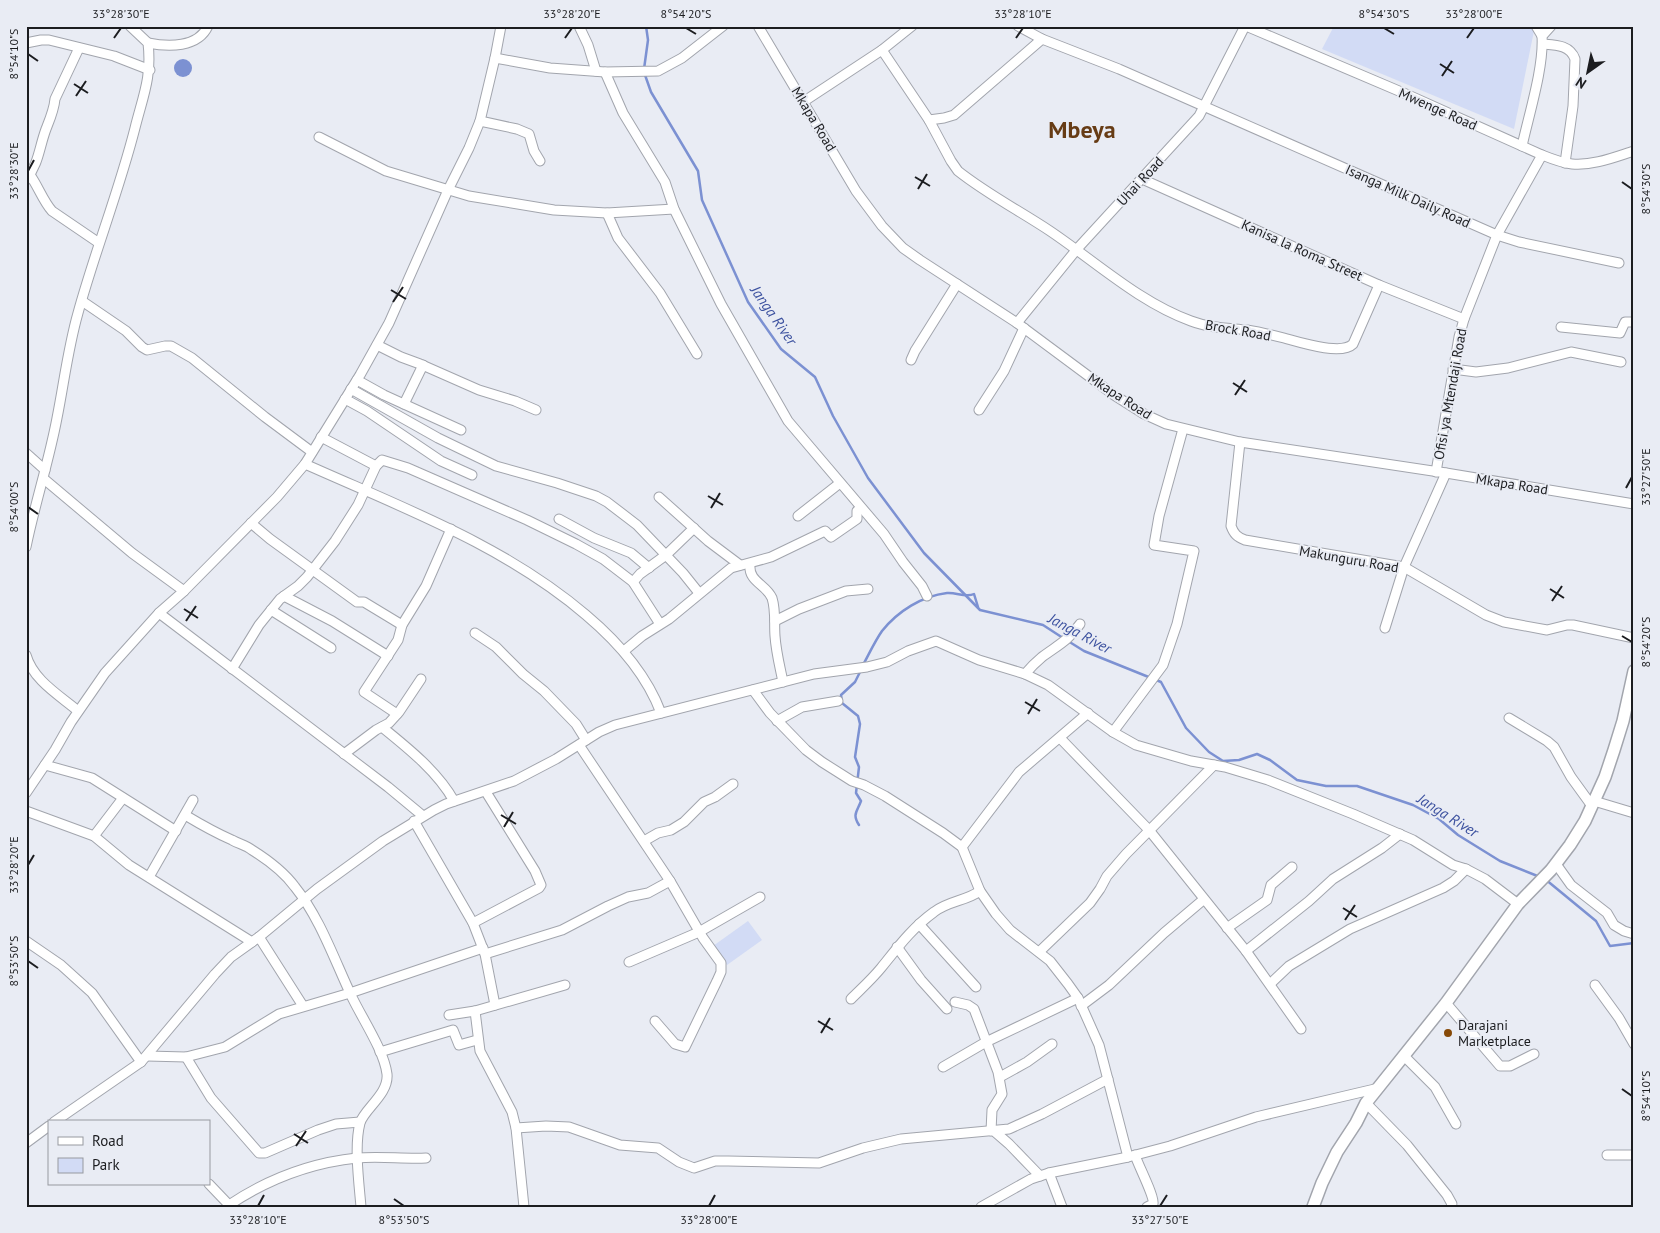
<svg xmlns="http://www.w3.org/2000/svg" width="1660" height="1233" font-family="'PT Sans',sans-serif">
	<rect width="100%" height="100%" fill="#e9ecf4"/>
	<!-- green -->
	<g fill="#d2dbf5">
		<path d="M1334 26H1535L1514 129 1322 49Z"/>
		<path d="M748 921 762 940 727 965 713 946Z"/>
	</g>
	<!-- water -->
	<circle fill="#7c91d2" cx="183" cy="68" r="9"/>
	<g fill="none" stroke-linecap="round" stroke-linejoin="round">
		<!-- stream -->
		<g stroke="#7c91d2" stroke-width="2.5">
			<path d="M644 69 648 40 646 26"/>
			<path d="M645 75 651 92 698 171 702 200 748 302 781 349 815 377 833 416 868 478 924 553 980 610 1043 625 1063 638"/>
			<path d="M1068 641 1084 651 1161 682 1186 728 1209 752 1223 761 1239 760 1257 754 1270 760 1297 780 1326 786H1357L1413 805 1439 819 1458 835 1500 861 1540 877"/>
			<path d="M863 665C869 654 875 641 882 631 898 611 922 596 947 593 956 592 966 598 974 594L978 607"/>
			<path d="M859 825C852 814 857 812 861 801L856 793 859 767 855 757 860 724 858 716 842 703 841 695 855 682 861 670"/>
			<path d="M1545 879 1596 921 1610 946 1634 943"/>
		</g>
		<defs>
			<g id="minor">
				<path d="M579 26 588 45 596 71"/>
				<path d="M758 26 856 191 882 226 903 248 920 260 1017 323 1114 395 1144 414 1166 424 1240 442 1446 473 1634 504"/>
				<path d="M1018 26 1042 39 1119 69 1497 235 1519 242 1619 263"/>
				<path d="M1246 26 1406 94 1542 155C1552 159 1562 163 1572 164 1593 166 1615 157 1634 151"/>
				<path d="M1536 26 1542 36"/>
				<path d="M26 43 41 40H49L114 56 150 70"/>
				<path d="M148 43C168 47 198 48 208 26"/>
				<path d="M1543 44C1556 45 1570 45 1575 59L1573 106 1565 163"/>
				<path d="M882 50 929 120 951 161 958 171C987 194 1020 211 1050 231 1096 262 1139 302 1191 321 1209 328 1228 328 1247 330 1259 332 1272 335 1284 338 1299 342 1341 356 1353 344L1379 285"/>
				<path d="M495 58 550 68 605 72 658 71 682 58 723 26"/>
				<path d="M605 72 623 113 665 182 674 209 721 304 788 421 884 534 903 562 922 586 927 596"/>
				<path d="M803 102 882 50 912 26"/>
				<path d="M929 120 944 118 954 115 1042 39"/>
				<path d="M480 121 517 129 529 134 534 151 540 161"/>
				<path d="M319 137 386 171 469 196 554 210 607 213 674 209"/>
				<path d="M1522 146C1529 114 1544 67 1542 36L1551 26"/>
				<path d="M30 175C38 186 43 201 52 211L99 243"/>
				<path d="M1142 179 1379 285 1464 319"/>
				<path d="M26 180C39 163 39 148 46 129 50 119 54 110 55 99L79 48"/>
				<path d="M607 213 618 238 660 293 697 354"/>
				<path d="M82 301 126 331 142 347 147 350 165 346H171L192 358 265 417 312 452"/>
				<path d="M1017 323 1077 249 1199 116 1245 26"/>
				<path d="M1561 327 1620 333 1625 322H1634"/>
				<path d="M377 345 401 357 420 364 479 390 515 401 536 410"/>
				<path d="M911 360 915 351 957 284"/>
				<path d="M1453 369 1476 372 1508 368 1571 352 1621 362"/>
				<path d="M357 380 384 395 461 430"/>
				<path d="M351 389 438 438 496 466 557 483 596 496 607 502 637 525 683 573 699 593"/>
				<path d="M345 399 367 411 441 461 472 475"/>
				<path d="M404 404 423 365"/>
				<path d="M979 410 1004 371 1024 328"/>
				<path d="M321 437 376 466"/>
				<path d="M1240 442 1231 526C1234 534 1237 537 1245 540L1404 567 1486 615 1504 622 1547 630 1567 625H1573L1634 638"/>
				<path d="M26 453 45 470"/>
				<path d="M305 464C403 508 504 545 586 615 618 642 646 673 661 713"/>
				<path d="M1436 472 1459 337 1464 319 1497 235 1542 155"/>
				<path d="M44 479 132 553 184 591"/>
				<path d="M659 497 708 541 740 565"/>
				<path d="M798 516 840 483"/>
				<path d="M559 519 594 538 631 553 649 568"/>
				<path d="M251 523 270 539 357 602H364L402 625"/>
				<path d="M26 547C35 503 49 461 57 418 64 383 68 348 78 313 95 251 119 191 135 128 143 96 152 77 148 43L130 26"/>
				<path d="M750 564C748 582 766 584 772 598 776 611 774 623 775 636 776 652 780 667 783 682"/>
				<path d="M633 582 640 574 666 555 694 528"/>
				<path d="M284 596 332 621 388 656"/>
				<path d="M271 610 331 648"/>
				<path d="M159 613 388 787 423 816"/>
				<path d="M775 621 799 609 846 591 868 589"/>
				<path d="M1385 628 1404 567 1446 473"/>
				<path d="M475 633 496 647 523 674 544 691 576 724 586 740"/>
				<path d="M624 651 642 636 669 619 731 568 771 557 825 531 831 537 857 519V511L861 508"/>
				<path d="M26 655C33 680 59 695 78 711"/>
				<path d="M232 669 259 625 280 599 298 586 307 577 335 541 358 505 376 466 382 460 408 468 527 520 576 544 603 559 633 582 660 624"/>
				<path d="M1025 674C1030 668 1036 662 1042 657 1058 645 1068 641 1080 624"/>
				<path d="M753 690 770 713 806 750 822 762 852 781 864 785 885 796 943 833 962 847 980 891 996 914 1010 930 1050 961 1068 984 1078 998 1099 1045 1128 1157"/>
				<path d="M397 714 364 692 398 640 402 625 426 586 451 529"/>
				<path d="M1509 718 1547 741 1554 747 1571 777 1592 806"/>
				<path d="M777 721 802 707 838 701"/>
				<path d="M382 727C408 748 438 772 454 801"/>
				<path d="M1113 732 1163 665 1177 624 1194 551 1154 545 1159 516 1183 429"/>
				<path d="M1060 738 1149 830 1246 951 1301 1029"/>
				<path d="M579 745 670 881 703 938 721 963V972L717 981 685 1047 675 1044 655 1021"/>
				<path d="M344 754 376 730 389 723 399 712 421 679"/>
				<path d="M45 765 92 778 176 831"/>
				<path d="M26 793 55 750 71 722 105 673 159 613 184 591 277 497 305 464 360 375 389 323 448 190 469 148 480 121 495 58 501 26"/>
				<path d="M1594 801 1634 813"/>
				<path d="M26 811 94 836 129 865 252 942"/>
				<path d="M185 815C200 824 216 833 232 840 239 844 246 845 252 850 268 860 284 872 295 887 320 918 334 959 351 995 361 1017 384 1050 387 1074 389 1094 364 1109 360 1123 354 1146 359 1183 361 1207"/>
				<path d="M414 821 473 923 485 954 495 1005"/>
				<path d="M94 836 123 798"/>
				<path d="M644 841 658 833 671 830 684 822 704 802 715 797 733 784"/>
				<path d="M962 847 1019 772 1088 713"/>
				<path d="M1556 864 1571 885 1607 913 1614 925 1624 931 1634 934"/>
				<path d="M149 877 193 800"/>
				<path d="M473 923 539 888 541 885 535 871 486 792"/>
				<path d="M919 924 976 987"/>
				<path d="M1227 928 1267 900 1271 885 1292 867"/>
				<path d="M259 937 303 1006"/>
				<path d="M26 941 61 965 92 993 141 1062"/>
				<path d="M897 947 921 980 947 1009"/>
				<path d="M1246 951 1309 901 1333 879 1382 848 1400 834"/>
				<path d="M1039 952 1090 903 1100 889 1107 876 1126 854 1214 765"/>
				<path d="M485 954 562 930 608 906 628 897 648 893 670 881"/>
				<path d="M629 962 699 932 760 897"/>
				<path d="M1270 984 1289 966 1350 929 1443 888 1454 881 1466 869"/>
				<path d="M1595 985 1619 1018 1634 1044"/>
				<path d="M851 999C861 989 872 979 881 968 898 947 912 928 934 912 948 901 966 901 980 891"/>
				<path d="M955 1002 968 1005 974 1009 998 1072 1002 1094 992 1110 991 1131"/>
				<path d="M1446 1003 1500 1066H1510L1534 1054"/>
				<path d="M1081 1006 1109 985 1164 933 1203 900"/>
				<path d="M475 1011 480 1051 512 1112 516 1128 524 1207"/>
				<path d="M449 1015 475 1011 565 985"/>
				<path d="M380 1052 453 1030 459 1045 477 1040"/>
				<path d="M147 1056 186 1057 225 1047 279 1014 350 993 483 948"/>
				<path d="M1404 1056 1435 1087 1456 1124"/>
				<path d="M186 1057 211 1098 259 1153H265L318 1130 336 1124 360 1122"/>
				<path d="M943 1067 986 1042 1078 998"/>
				<path d="M1000 1077 1027 1062 1052 1044"/>
				<path d="M1366 1103 1407 1145 1447 1195 1452 1204 1451 1207"/>
				<path d="M54 1122 141 1062 215 974 231 957 259 937 317 889 383 841 434 810 446 804 514 781 556 759 599 732 615 725 814 674 867 667 887 662 908 651 936 641 979 660 1025 674 1048 685 1113 732 1136 745 1191 761 1225 767 1268 780 1353 814 1413 840 1453 865 1466 869 1485 879 1518 904"/>
				<path d="M516 1128 546 1126 569 1127 620 1145 658 1148 679 1162 694 1168 715 1161H728L819 1163 863 1148 901 1139 1009 1129 1042 1114 1108 1079"/>
				<path d="M994 1131 1009 1144 1040 1176"/>
				<path d="M26 1143 49 1126"/>
				<path d="M1135 1155C1138 1165 1155 1197 1153 1204L1147 1207"/>
				<path d="M1607 1155H1634"/>
				<path d="M1049 1173 1062 1207"/>
				<path d="M209 1184 231 1207"/>
				<path d="M229 1205C268 1179 309 1163 357 1158 379 1156 403 1159 426 1158"/>
				<path d="M981 1207 1031 1179 1049 1173 1128 1157 1170 1146 1256 1117 1379 1088"/>
			</g>
			<path id="tertiary" d="M1313 1207 1322 1183 1337 1152 1356 1123 1366 1103 1446 1003 1518 904 1551 870 1570 845 1585 821 1605 777 1614 750 1623 721 1634 671"/>
		</defs>
		<!-- minor casing -->
		<use href="#minor" stroke="#a2a5ad" stroke-width="11"/>
		<!-- tertiary casing -->
		<use href="#tertiary" stroke="#a2a5ad" stroke-width="14"/>
		<!-- minor -->
		<use href="#minor" stroke="#fff" stroke-width="9"/>
		<!-- tertiary -->
		<use href="#tertiary" stroke="#fff" stroke-width="11"/>
	</g>
	<!-- ticks -->
	<path fill="none" stroke="#1c1d20" stroke-width="2" d="M686 28 696 34M1384 28 1394 34M114 38 121 28M565 38 572 28M1016 38 1023 28M1467 38 1474 28M28 54 38 61M1440 64 1454 73M1442 76 1452 61M74 84 88 93M76 96 86 81M28 171 34 160M915 177 930 186M1622 182 1632 189M918 189 927 174M391 290 406 299M393 302 403 287M1233 383 1247 392M1235 395 1245 380M1626 488 1632 477M708 496 723 505M28 507 38 514M711 508 720 493M1550 589 1564 598M1552 601 1562 586M184 609 198 618M186 621 196 606M1622 636 1632 642M1025 702 1040 711M1028 714 1037 699M501 815 516 824M504 827 513 812M28 865 34 855M1343 908 1357 917M1345 920 1355 905M28 961 38 968M818 1021 833 1030M821 1033 830 1018M1622 1089 1632 1096M294 1134 308 1143M296 1146 306 1131M394 1199 404 1206M258 1206 264 1195M709 1206 715 1195M1160 1206 1167 1195"/>
	<!-- markers -->
	<circle fill="#874a07" stroke="#e9ecf4" stroke-width="2" cx="1448" cy="1033" r="5"/>
	<g text-anchor="middle" dominant-baseline="central" stroke-width="4" stroke-linejoin="round" paint-order="stroke">
		<!-- street labels -->
		<g font-size="14" fill="#1c1d20" stroke="#e9ecf4">
			<text transform="translate(1438 109) rotate(24)">Mwenge Road</text>
			<text transform="translate(814 119) rotate(59)">Mkapa Road</text>
			<text transform="translate(1140 181) rotate(-47)">Uhai Road</text>
			<text transform="translate(1408 196) rotate(24)">Isanga Milk Daily Road</text>
			<text transform="translate(1302 250) rotate(24)">Kanisa la Roma Street</text>
			<text transform="translate(1238 330) rotate(10)">Brock Road</text>
			<text transform="translate(1450 394) rotate(-80)">Ofisi ya Mtendaji Road</text>
			<text transform="translate(1120 396) rotate(33)">Mkapa Road</text>
			<text transform="translate(1512 484) rotate(9)">Mkapa Road</text>
			<text transform="translate(1349 559) rotate(10)">Makunguru Road</text>
		</g>
		<!-- poi labels -->
		<g font-size="14" fill="#1c1d20" stroke="#e9ecf4" text-anchor="start">
			<text x="1458" y="1025">Darajani<tspan x="1458" dy="16">Marketplace</tspan></text>
		</g>
		<!-- water labels -->
		<g font-size="15" font-style="italic" fill="#3c519f" stroke="#e9ecf4">
			<text transform="translate(774 315) rotate(55)">Janga River</text>
			<text transform="translate(1080 633) rotate(28)">Janga River</text>
			<text transform="translate(1448 815) rotate(32)">Janga River</text>
		</g>
		<!-- town labels -->
		<g font-size="24" font-weight="bold" fill="#673c15" stroke="#e9ecf4">
			<text x="1082" y="129">Mbeya</text>
		</g>
	</g>
	<!-- border -->
	<rect width="1660" height="1233" fill="none" stroke="#e9ecf4" stroke-width="55"/>
	<!-- legend -->
	<rect x="48" y="1120" width="162" height="65" fill="#e9ecf4" stroke="#97999f"/>
	<rect x="58" y="1137" width="25" height="8" fill="#ffffff" stroke="#97999f"/>
	<text x="92" y="1146" font-size="15" fill="#1c1d20">Road</text>
	<rect x="58" y="1158" width="25" height="15" fill="#d2dbf5" stroke="#97999f"/>
	<text x="92" y="1170" font-size="15" fill="#1c1d20">Park</text>
	<!-- north arrow -->
	<g transform="translate(1588 72) rotate(213)" stroke="#e9ecf4" stroke-width="4" paint-order="stroke">
	<path d="M0-4L9 19L0 12L-9 19Z" fill="#1c1d20"/>
	<text y="-8" font-size="14" font-weight="bold" text-anchor="middle" fill="#1c1d20">N</text>
	</g>
	<rect x="28" y="28" width="1604" height="1178" fill="none" stroke="#1c1d20" stroke-width="2"/>
	<g font-size="12" text-anchor="middle" fill="#1c1d20">
		<text x="121" y="18">33°28'30"E</text>
		<text x="572" y="18">33°28'20"E</text>
		<text x="686" y="18">8°54'20"S</text>
		<text x="1023" y="18">33°28'10"E</text>
		<text x="1384" y="18">8°54'30"S</text>
		<text x="1474" y="18">33°28'00"E</text>
		<text transform="translate(14 54) rotate(-90)" y="4">8°54'10"S</text>
		<text transform="translate(14 171) rotate(-90)" y="4">33°28'30"E</text>
		<text transform="translate(1646 189) rotate(-90)" y="4">8°54'30"S</text>
		<text transform="translate(1646 477) rotate(-90)" y="4">33°27'50"E</text>
		<text transform="translate(14 507) rotate(-90)" y="4">8°54'00"S</text>
		<text transform="translate(1646 642) rotate(-90)" y="4">8°54'20"S</text>
		<text transform="translate(14 865) rotate(-90)" y="4">33°28'20"E</text>
		<text transform="translate(14 961) rotate(-90)" y="4">8°53'50"S</text>
		<text transform="translate(1646 1096) rotate(-90)" y="4">8°54'10"S</text>
		<text x="258" y="1224">33°28'10"E</text>
		<text x="404" y="1224">8°53'50"S</text>
		<text x="709" y="1224">33°28'00"E</text>
		<text x="1160" y="1224">33°27'50"E</text>
	</g>
</svg>
